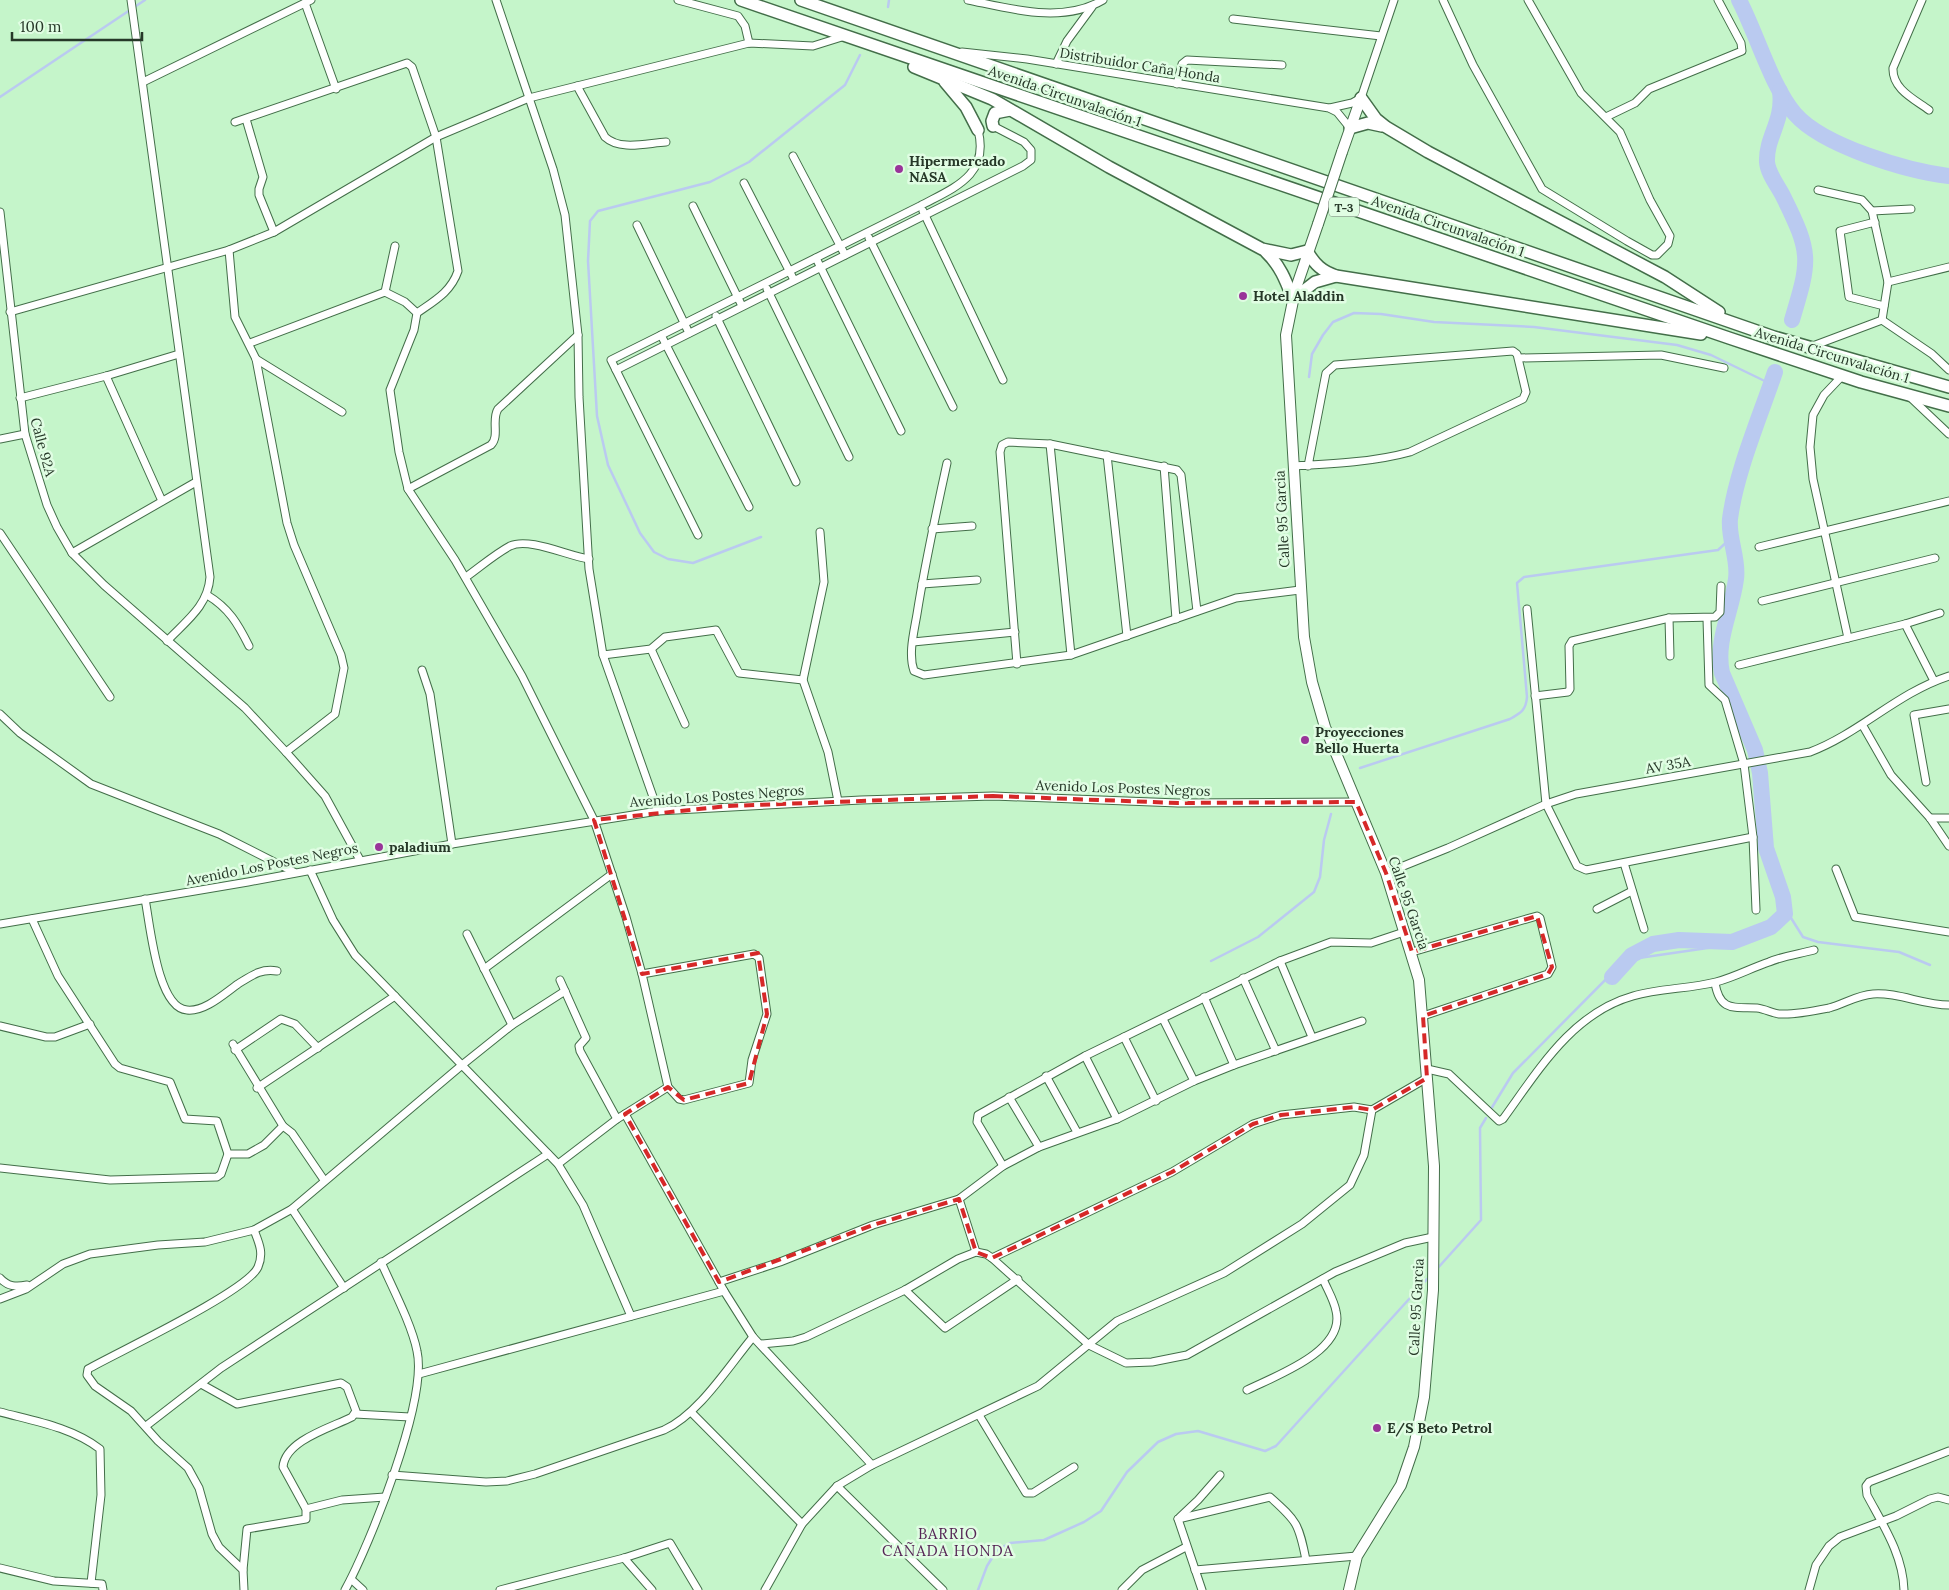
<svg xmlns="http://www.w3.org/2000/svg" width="1949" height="1590" font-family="Lora,serif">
	<rect width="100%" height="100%" fill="#c5f5ca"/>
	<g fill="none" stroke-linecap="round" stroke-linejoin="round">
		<!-- stream -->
		<g stroke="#bacaf0" stroke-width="2.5">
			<path d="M888 7 889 0"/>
			<path d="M1779 89C1778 106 1768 164 1773 177 1778 189 1789 201 1795 213 1820 259 1810 277 1796 323"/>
			<path d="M0 97 145 0"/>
			<path d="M1779 374 1759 421 1734 514 1730 539 1740 581 1738 596 1717 644 1722 667 1759 749 1763 833 1769 863 1783 890 1786 910 1803 937 1818 942 1899 952 1930 965"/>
			<path d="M1309 377 1312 354 1323 335 1333 322 1354 313 1381 314 1434 322 1534 327 1677 345 1711 355 1775 386"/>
			<path d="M761 537 693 563 668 559 654 552 640 533 608 465 597 416 588 261 590 221 598 211 710 182 749 162 845 85 860 55"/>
			<path d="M1360 768 1510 719C1521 713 1526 710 1527 697L1517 583 1524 577 1718 550 1730 539"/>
			<path d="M1211 961 1258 937 1314 892 1320 877 1324 840 1331 814"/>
			<path d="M1491 1109 1513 1073 1625 960 1735 944 1764 935 1779 920 1786 910"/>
			<path d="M1436 1270 1481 1220 1480 1128 1486 1118"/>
			<path d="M978 1590 987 1566 997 1550 1010 1543 1044 1540 1084 1522 1101 1511 1127 1472 1158 1442 1176 1434 1198 1431 1265 1451 1276 1446 1429 1277"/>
		</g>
		<!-- river -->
		<g stroke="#bacaf0" stroke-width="16">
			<path d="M1739 0C1756 32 1772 88 1795 114 1823 146 1907 171 1949 176"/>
			<path d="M1780 91C1784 122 1766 136 1767 162 1768 174 1778 186 1783 196 1812 254 1810 260 1792 320"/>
			<path d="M1612 977 1632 955 1653 944 1679 940 1732 942 1771 927 1785 914 1783 897 1766 848 1760 773 1755 750 1722 673C1715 641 1732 611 1736 579 1739 559 1728 539 1730 519 1736 472 1760 417 1775 372"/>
		</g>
		<defs>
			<g id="street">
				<path d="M131 0 210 577C208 606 186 621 167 641"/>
				<path d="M496 0 553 169 565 215 578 335 579 397 589 569 603 655 658 811"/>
				<path d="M678 0 738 16 745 26 749 43"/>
				<path d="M968 0C1012 9 1062 24 1103 0"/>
				<path d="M1443 0 1473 65 1542 189 1627 241 1652 255H1657L1668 244 1670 236 1650 200 1620 132 1581 93 1528 0"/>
				<path d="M1922 0 1893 68C1892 89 1914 99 1929 110"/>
				<path d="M305 3 336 89"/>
				<path d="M1233 19 1381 36"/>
				<path d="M962 52 1027 59 1329 108 1337 112 1350 128"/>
				<path d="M1056 64 1067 41 1092 7"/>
				<path d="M143 82 311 0"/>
				<path d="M1177 84 1182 64 1187 60 1282 65"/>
				<path d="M577 86 605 137C620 151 647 143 666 142"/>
				<path d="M1330 108 1352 103 1361 98 1394 0"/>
				<path d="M1606 117 1635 103 1649 89 1742 51 1741 43 1718 0"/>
				<path d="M246 119 263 177 259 189V195L274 232"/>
				<path d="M235 122 407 63 412 67 436 137 458 271C451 292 434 301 417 313L414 330 390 390 399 452 408 489 455 560 522 676 594 820 626 917 642 974 668 1087 617 1119 558 1164"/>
				<path d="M793 156 845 255"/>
				<path d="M744 183 794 280"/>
				<path d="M1818 190 1862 200 1872 211 1888 282 1882 320"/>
				<path d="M693 206 742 306"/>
				<path d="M923 211 1003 380"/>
				<path d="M1872 211 1911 209"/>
				<path d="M0 212 25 434 47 505 57 527 72 553 104 585 245 708 286 752 325 796 360 860"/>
				<path d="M1875 222 1840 231 1849 297 1884 306"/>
				<path d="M637 225 689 333"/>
				<path d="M869 238 953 407"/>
				<path d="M229 250 235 317 256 359 287 523 294 545 341 655 344 668 335 714 286 752"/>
				<path d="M816 258 901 431"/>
				<path d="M1888 282 1949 267"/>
				<path d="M767 289 849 457"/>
				<path d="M385 292 395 246"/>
				<path d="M10 312 229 250 274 232 436 137 529 98 749 43 813 46 845 36"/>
				<path d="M716 316 796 482"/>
				<path d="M1882 320 1932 354 1949 370"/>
				<path d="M661 335 749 507"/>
				<path d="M250 343 385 292 405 302 417 313"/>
				<path d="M1810 347 1882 320"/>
				<path d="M1519 358 1661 355 1724 368"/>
				<path d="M256 359 342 412"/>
				<path d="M616 370 1023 166 1031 160V150L1024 142 993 126"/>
				<path d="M106 376 162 501"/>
				<path d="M1842 376 1824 395 1813 415 1810 447 1813 479 1848 638"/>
				<path d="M20 398 106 376 179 354"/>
				<path d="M1911 398 1949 434"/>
				<path d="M0 439 25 434"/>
				<path d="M1050 444 1071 655"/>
				<path d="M1107 455 1127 636"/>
				<path d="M947 463C936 513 925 563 917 614 914 632 908 654 914 671L924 675 1071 655 1236 598 1300 590"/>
				<path d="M1164 466 1176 619"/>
				<path d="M1294 466C1332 464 1374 462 1410 452L1523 399 1526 392 1517 354 1513 351 1335 365 1326 373 1308 466"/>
				<path d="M408 489 491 445C500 436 491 420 498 409L578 335"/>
				<path d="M932 529 972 526"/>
				<path d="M820 532 824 582 803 680 828 752 838 801"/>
				<path d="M0 533 110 697"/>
				<path d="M698 535 611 360 920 206C953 188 990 176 978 130"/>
				<path d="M1759 547 1949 501"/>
				<path d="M72 553 196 482"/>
				<path d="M466 577C480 567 495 554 510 546 529 537 568 556 589 559"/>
				<path d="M922 584 977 580"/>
				<path d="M207 595C229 608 238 624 249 646"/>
				<path d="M1762 601 1935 558"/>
				<path d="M1527 609 1546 804 1577 866 1586 870 1753 837"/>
				<path d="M1669 618 1670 656"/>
				<path d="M1707 619 1709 685 1725 700 1744 764 1753 837 1756 910"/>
				<path d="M1905 624 1934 681"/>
				<path d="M913 642 1015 632"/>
				<path d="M651 649 685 724"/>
				<path d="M603 655 651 649 665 637 716 630 739 673 803 680"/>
				<path d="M1017 664 1000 452 1002 445 1008 442 1050 444 1177 470 1181 475 1197 611"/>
				<path d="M1739 665 1905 624 1940 613"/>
				<path d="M422 670 430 694 452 844"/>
				<path d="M1535 696 1568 692 1570 689 1569 646 1572 641 1669 618 1715 617 1720 612 1721 586"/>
				<path d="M0 714 20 733 91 784 219 834 294 872"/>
				<path d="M1863 726 1891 775 1930 818 1949 846"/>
				<path d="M1926 782 1914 715 1949 709"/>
				<path d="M1930 818H1949"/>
				<path d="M1624 863 1644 929"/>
				<path d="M1836 869 1855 917 1949 932"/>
				<path d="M310 870 333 920 355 955 558 1164 583 1205 631 1316"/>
				<path d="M1386 873 1448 848 1546 804 1576 794 1810 752C1860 733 1897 693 1949 676"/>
				<path d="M145 899C150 923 157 1008 187 1010 205 1012 225 993 238 984 251 976 261 968 277 971"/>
				<path d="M1597 909 1632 891"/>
				<path d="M32 919 58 976 115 1064 120 1068 170 1082 185 1119 217 1121 228 1154H248L264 1145 283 1126"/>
				<path d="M0 924 248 882 452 844 658 811 861 800 993 796 1178 803 1356 802"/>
				<path d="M467 934 512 1025"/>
				<path d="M1412 952 1537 916 1540 918 1552 967 1548 974 1423 1016"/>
				<path d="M1280 961 1312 1037"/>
				<path d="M484 969 612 874"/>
				<path d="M642 974 754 954 759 958 767 1014 752 1060 749 1083 684 1100 679 1099 668 1087"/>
				<path d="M1243 978 1276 1051"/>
				<path d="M560 980 586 1038 579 1046 580 1051 617 1119"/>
				<path d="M1715 983C1720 1012 1734 1007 1757 1008 1765 1009 1772 1013 1779 1014 1795 1015 1814 1011 1829 1008 1844 1004 1857 995 1873 994 1898 992 1923 1005 1949 1005"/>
				<path d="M1204 997 1234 1065"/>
				<path d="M1163 1019 1194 1081"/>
				<path d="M0 1026 46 1037H55L90 1024"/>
				<path d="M1124 1037 1156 1101"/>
				<path d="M233 1044 283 1126 292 1133 324 1180"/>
				<path d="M235 1050 281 1019 295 1024 318 1048"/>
				<path d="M1085 1056 1117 1119"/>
				<path d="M1427 1069 1449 1074 1499 1121 1503 1119C1538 1071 1572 1013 1633 996 1660 988 1689 989 1716 982 1735 977 1751 968 1769 962 1783 956 1799 954 1814 950"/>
				<path d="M1046 1076 1077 1132"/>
				<path d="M257 1088 395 996"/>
				<path d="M1009 1097 1039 1147"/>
				<path d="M625 1114 724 1291 753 1337 872 1465"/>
				<path d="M1003 1166 977 1122 978 1115 1085 1056 1280 961 1331 942 1371 943 1404 932"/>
				<path d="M0 1168 110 1180 217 1177 221 1174 228 1154"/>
				<path d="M959 1199 976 1252"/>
				<path d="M292 1209 344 1288"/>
				<path d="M992 1258 1172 1172 1253 1124 1281 1115 1354 1107 1372 1110"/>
				<path d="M0 1278C8 1287 16 1287 27 1285"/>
				<path d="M719 1282 780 1262 873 1225 959 1199 1003 1166 1039 1147 1117 1119 1194 1081 1234 1065 1362 1021"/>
				<path d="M905 1290 945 1328 1018 1279"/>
				<path d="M0 1299 26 1289 63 1264 90 1254 158 1245 205 1242 254 1230 292 1209 462 1065 512 1025 565 991"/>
				<path d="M761 1344 793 1341 806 1337 905 1290 958 1259 976 1252 986 1254 992 1258 1089 1345 1126 1363 1152 1362 1187 1355 1335 1272 1405 1243 1433 1237"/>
				<path d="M419 1374 724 1291"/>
				<path d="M201 1384 237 1404 341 1383 347 1387 356 1411 352 1417C333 1427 285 1440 283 1467L306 1509V1519L247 1529 243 1570"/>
				<path d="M1247 1390C1275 1376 1346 1351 1336 1311 1334 1300 1327 1289 1323 1279"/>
				<path d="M0 1412C34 1421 71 1427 100 1449L101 1495 91 1583"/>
				<path d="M691 1412 802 1524"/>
				<path d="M355 1414 410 1417"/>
				<path d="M979 1415 1026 1493H1033L1074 1467"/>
				<path d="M146 1426 221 1368 548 1154"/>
				<path d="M392 1475 486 1482 507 1481 535 1474 664 1430C699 1414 728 1367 753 1337"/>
				<path d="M837 1486 943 1590"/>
				<path d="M306 1509 342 1500 385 1497"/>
				<path d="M1180 1517 1198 1500 1220 1475"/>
				<path d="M1178 1519 1270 1497C1297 1521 1299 1524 1306 1560"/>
				<path d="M1178 1519 1202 1590"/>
				<path d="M624 1558 652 1590"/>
				<path d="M0 1568 54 1581 102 1584 103 1590"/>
				<path d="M1195 1570 1357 1556"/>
				<path d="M351 1579 363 1590"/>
				<path d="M244 1590 243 1570 219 1547 212 1534 199 1488 188 1468 158 1441 131 1411 95 1386 87 1375 88 1369C118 1352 248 1291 258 1267 264 1253 259 1243 254 1230"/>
				<path d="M345 1590C370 1544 428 1400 417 1351 412 1325 392 1287 381 1262"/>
				<path d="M500 1590 624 1558 670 1543 698 1590"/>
				<path d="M765 1590 802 1524 837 1486 872 1465 1038 1386 1117 1321 1224 1273 1302 1224 1350 1185 1364 1155 1372 1110 1427 1078"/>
				<path d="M1122 1590 1142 1570 1186 1547"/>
				<path d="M1809 1590 1816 1565 1829 1546 1840 1537 1896 1516 1930 1499 1938 1497 1949 1500"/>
				<path d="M1904 1590C1903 1555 1883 1525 1867 1495L1866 1486 1869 1482 1949 1451"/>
			</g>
			<g id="secondary">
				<path d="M1342 152 1361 98"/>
				<path d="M1318 224 1295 291 1286 335 1304 637 1312 682 1325 727 1386 873 1419 980 1434 1166 1433 1290 1424 1397 1414 1447 1401 1485 1357 1556 1349 1590"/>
			</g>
			<g id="primary">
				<path d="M741 0 1729 338 1861 382 1949 406"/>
				<path d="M801 0 1774 337 1949 387"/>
				<path d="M914 67 992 99 1109 167 1262 249 1291 255 1307 251C1315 265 1322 271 1336 276L1701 334"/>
				<path d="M945 82 966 107 978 130"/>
				<path d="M1361 98 1376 119 1386 127 1428 152 1665 277 1719 312"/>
				<path d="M993 126 992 121 995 113 1010 110"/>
				<path d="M1350 128 1368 123 1382 126"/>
				<path d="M1266 252C1280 265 1286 281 1293 299L1315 282 1336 276"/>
			</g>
		</defs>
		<!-- street casing -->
		<use href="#street" stroke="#436e49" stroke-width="9"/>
		<!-- secondary casing -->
		<use href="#secondary" stroke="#436e49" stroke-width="12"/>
		<!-- primary casing -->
		<use href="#primary" stroke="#436e49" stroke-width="14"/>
		<!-- street -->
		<use href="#street" stroke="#fff" stroke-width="7"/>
		<!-- secondary -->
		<use href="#secondary" stroke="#fff" stroke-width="10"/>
		<!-- primary -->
		<use href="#primary" stroke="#fff" stroke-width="11"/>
		<defs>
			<path id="secondary-bridge" d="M1318 224 1342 152"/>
		</defs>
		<!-- secondary-bridge casing -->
		<use href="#secondary-bridge" stroke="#436e49" stroke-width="12" stroke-linecap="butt"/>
		<!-- secondary-bridge -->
		<use href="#secondary-bridge" stroke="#fff" stroke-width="10"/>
	</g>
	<!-- marked area -->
	<path fill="none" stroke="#d62828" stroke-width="4" stroke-dasharray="10 6" stroke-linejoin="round" d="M993 796 1178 803 1356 802 1386 873 1412 952 1537 916 1552 967 1548 974 1423 1016 1427 1078 1372 1110 1354 1107 1281 1115 1253 1124 1172 1172 992 1258 976 1252 959 1199 873 1225 719 1282 625 1114 668 1087 684 1100 749 1083 767 1014 758 953 642 974 594 820 728 806Z"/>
	<!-- markers -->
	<g fill="#993499" stroke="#e0fde3" stroke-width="2">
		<circle cx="899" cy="169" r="5"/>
		<circle cx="1243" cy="296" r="5"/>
		<circle cx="1305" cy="740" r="5"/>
		<circle cx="379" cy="847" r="5"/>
		<circle cx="1377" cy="1428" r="5"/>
	</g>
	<g text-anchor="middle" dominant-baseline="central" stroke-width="5" stroke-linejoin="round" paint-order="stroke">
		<!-- shield labels -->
		<rect fill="#e0fde3" stroke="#5e7360" stroke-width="1" x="1329" y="197.5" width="30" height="19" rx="4"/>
		<g font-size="12" font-weight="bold" fill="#263828">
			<text x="1344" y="207">T-3</text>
		</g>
		<!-- street labels -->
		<g font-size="14" fill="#263828" stroke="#e0fde3">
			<text transform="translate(1140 65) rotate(9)">Distribuidor Caña Honda</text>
			<text transform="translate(1065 96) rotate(19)">Avenida Circunvalación 1</text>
			<text transform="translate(1448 226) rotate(19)">Avenida Circunvalación 1</text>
			<text transform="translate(1832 355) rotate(17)">Avenida Circunvalación 1</text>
			<text transform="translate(43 447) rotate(75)">Calle 92A</text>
			<text transform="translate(1282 519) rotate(-93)">Calle 95 Garcia</text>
			<text transform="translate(1668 765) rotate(-10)">AV 35A</text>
			<text transform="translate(1123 788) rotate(2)">Avenido Los Postes Negros</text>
			<text transform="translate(717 796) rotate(-4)">Avenido Los Postes Negros</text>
			<text transform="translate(272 864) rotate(-11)">Avenido Los Postes Negros</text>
			<text transform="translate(1409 903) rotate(71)">Calle 95 Garcia</text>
			<text transform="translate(1416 1307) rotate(-87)">Calle 95 Garcia</text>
		</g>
		<!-- poi labels -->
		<g font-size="14" font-weight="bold" fill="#263828" stroke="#e0fde3" text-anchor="start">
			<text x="909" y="161">Hipermercado<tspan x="909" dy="16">NASA</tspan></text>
			<text x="1253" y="296">Hotel Aladdin</text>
			<text x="1315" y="732">Proyecciones<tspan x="1315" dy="16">Bello Huerta</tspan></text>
			<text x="389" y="847">paladium</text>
			<text x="1387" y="1428">E/S Beto Petrol</text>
		</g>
		<!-- neighbourhood labels -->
		<g font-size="15" letter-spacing="1" fill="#552455" stroke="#e0fde3">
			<text x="948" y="1533">BARRIO<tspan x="948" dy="17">CAÑADA HONDA</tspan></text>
		</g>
	</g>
	<!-- scale -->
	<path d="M12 32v8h130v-8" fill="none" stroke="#263828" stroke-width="2.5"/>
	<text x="20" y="32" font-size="15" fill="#263828" stroke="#e0fde3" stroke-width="4" paint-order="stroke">100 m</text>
</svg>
